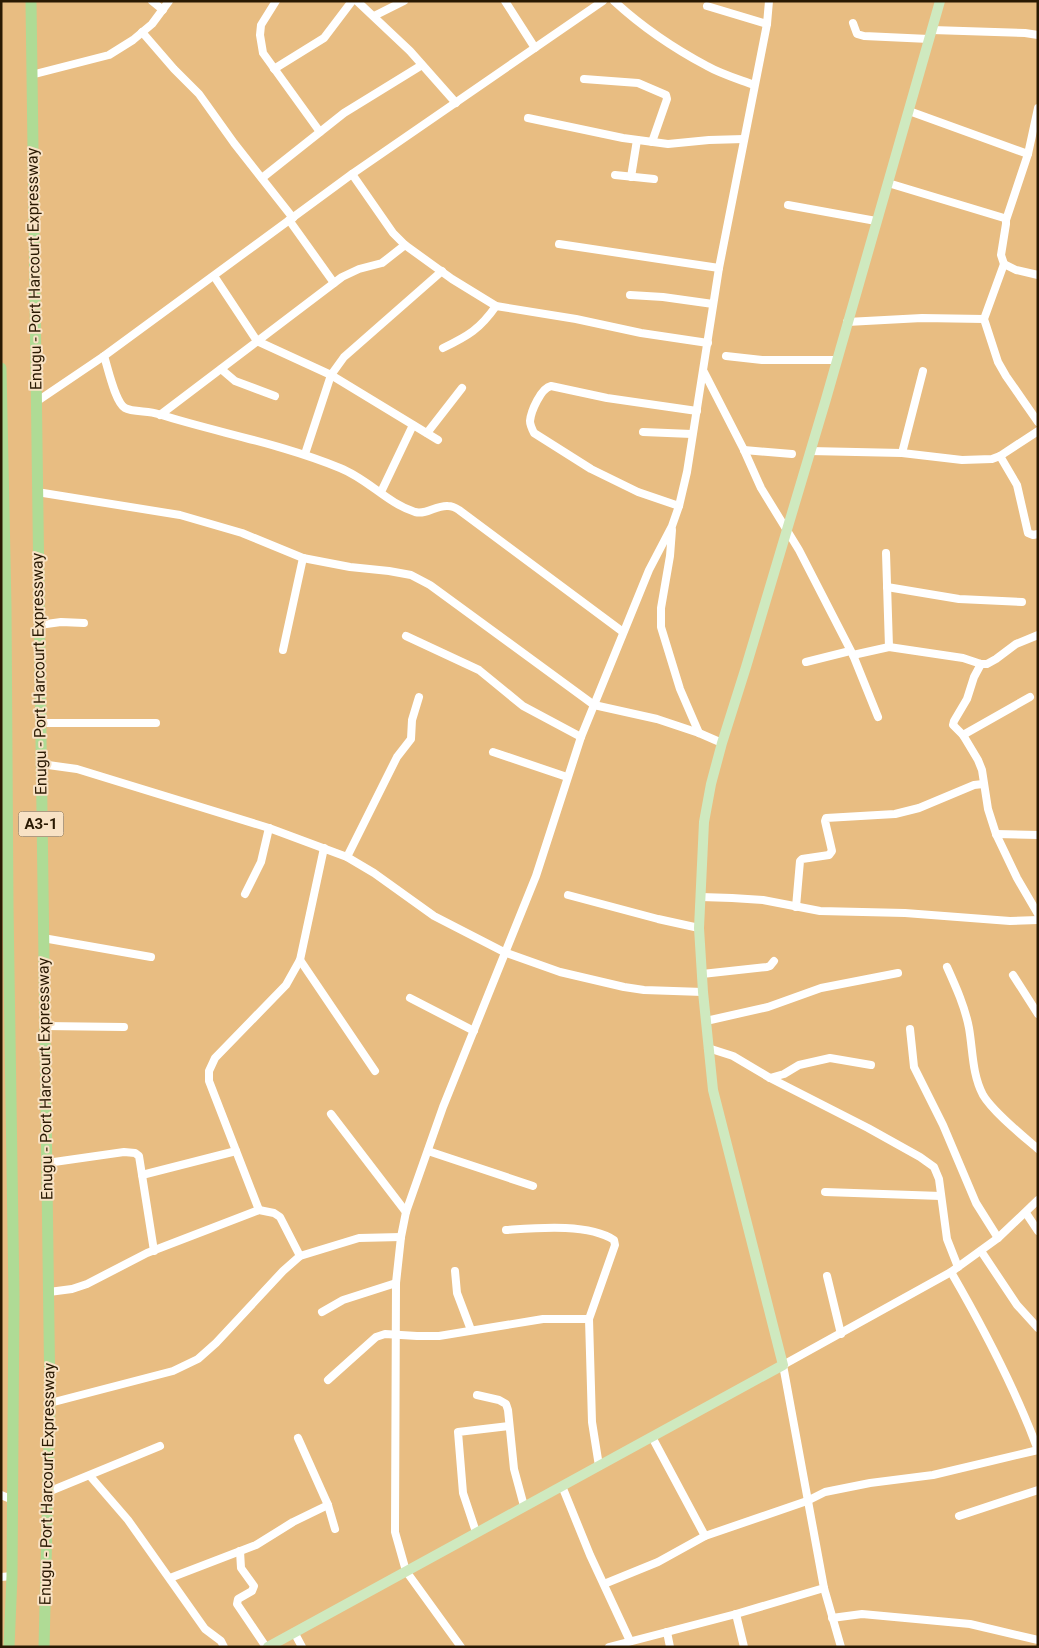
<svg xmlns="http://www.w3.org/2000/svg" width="1039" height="1648" font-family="Roboto,sans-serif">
	<rect width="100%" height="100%" fill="#e8bd82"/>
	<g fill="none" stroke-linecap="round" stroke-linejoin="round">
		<!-- minor -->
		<g stroke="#fff" stroke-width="8">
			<path d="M152 1 163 10"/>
			<path d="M276 1 261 25 260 35 263 53 320 132"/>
			<path d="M357 1 410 51 456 103"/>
			<path d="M505 1 535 48"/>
			<path d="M614 1C640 25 675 49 707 66 721 74 738 79 754 85"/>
			<path d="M707 6 767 24"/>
			<path d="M374 16 404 1"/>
			<path d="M853 23 857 34 864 36 929 39"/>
			<path d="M932 30 1025 33 1038 35"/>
			<path d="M142 32 174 69 199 94 234 143 293 218"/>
			<path d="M274 69 324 38 352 1"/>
			<path d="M31 75 109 55 133 40 152 24 169 1"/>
			<path d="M584 79 638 83 666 95 667 99 652 142"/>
			<path d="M909 111 1028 154"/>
			<path d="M528 118 623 138 668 144 709 140 744 139"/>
			<path d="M352 174 393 233 405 245 452 279 496 306 576 319 641 333 708 343"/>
			<path d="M615 175 654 179"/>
			<path d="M631 177 637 140"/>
			<path d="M262 178 344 113 422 65"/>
			<path d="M888 183 1004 218 1006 220V224L1001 255 1004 264 1016 270 1038 275"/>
			<path d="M788 205 876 221"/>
			<path d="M289 220 334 283"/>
			<path d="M1006 220 1028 154 1038 108"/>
			<path d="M559 244 719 268"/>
			<path d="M1004 264 984 319 998 362 1006 376 1038 422"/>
			<path d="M214 276 257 341 331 375 438 440"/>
			<path d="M630 295 663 297 713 304"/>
			<path d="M847 322 922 318 984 319"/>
			<path d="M443 348C468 336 480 329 496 306"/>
			<path d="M104 356C108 368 115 402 125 408 132 412 149 411 158 414 219 433 282 444 340 468 368 479 387 503 415 512 427 515 436 505 448 506 452 506 456 508 459 510L623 632"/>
			<path d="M726 356 762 360H836"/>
			<path d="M221 369 235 381 275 396"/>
			<path d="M704 372 744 450 761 488 799 550 853 655 878 717"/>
			<path d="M36 402 104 356 352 174 603 1"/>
			<path d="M160 415 342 277 359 269 382 263 405 245"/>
			<path d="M643 432 692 434"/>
			<path d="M427 433 462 388"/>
			<path d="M744 450 792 454"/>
			<path d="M810 451 902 453 962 460 992 459 1000 456 1038 431"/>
			<path d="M902 453 923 371"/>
			<path d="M305 454 331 375 344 357 442 271"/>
			<path d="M1000 456 1017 485 1028 533 1033 535 1038 534"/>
			<path d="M37 492 180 515 242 533 303 558 350 567 389 571 411 575 430 585 594 705 657 719 699 733 722 743"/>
			<path d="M381 492 413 425"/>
			<path d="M679 506 638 492 591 469 534 433C532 429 530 425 530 421 531 411 541 388 551 386L607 398 697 411"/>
			<path d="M672 530 670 556 661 608V627L680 689 699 733"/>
			<path d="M886 553 889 647"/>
			<path d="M887 587 959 599 1022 602"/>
			<path d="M39 625 61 622 84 623"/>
			<path d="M406 636 479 670 523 706 581 737"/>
			<path d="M283 650 303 558"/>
			<path d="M853 655 889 647 963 658 981 664H987L996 659 1016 644 1038 635"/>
			<path d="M806 662 850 651"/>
			<path d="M981 664 974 677 967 699 954 721 953 725 963 735 978 760 982 770 988 809 996 834 1017 878 1038 914"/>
			<path d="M40 723H156"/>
			<path d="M963 735 1030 697"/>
			<path d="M493 752 567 777"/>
			<path d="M41 764 77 769 269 828 347 857 374 873 434 916 504 952 560 972 624 987 644 990 703 992"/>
			<path d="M996 834 1038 835"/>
			<path d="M347 857 397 757 411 739 412 720 419 697"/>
			<path d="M245 894 261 862 269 828"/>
			<path d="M568 895 658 919 699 928"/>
			<path d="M701 897 732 898 763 900 820 911 905 913 1010 921 1038 920"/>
			<path d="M796 907 800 861 802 859 829 855 832 851 825 821 826 818 895 814 919 808 974 785 983 784"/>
			<path d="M43 938 151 957"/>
			<path d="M300 960 375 1071"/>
			<path d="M947 967C956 987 965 1007 969 1028 973 1051 972 1074 983 1095 993 1112 1023 1136 1038 1149"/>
			<path d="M702 974 767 967 770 966 774 961"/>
			<path d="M1013 975 1038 1014"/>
			<path d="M410 998 474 1031"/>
			<path d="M706 1021 768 1007 821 988 898 973"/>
			<path d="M44 1026 124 1027"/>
			<path d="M910 1029 914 1067 943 1125 976 1203 998 1238"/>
			<path d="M708 1048 733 1056 770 1078 868 1128 920 1157 934 1167 939 1179 947 1239 958 1267"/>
			<path d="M770 1078 784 1074 799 1065 830 1058 871 1065"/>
			<path d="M331 1114 406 1212"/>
			<path d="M428 1151 533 1186"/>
			<path d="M47 1163 124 1152 135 1153 139 1156 154 1251"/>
			<path d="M142 1175 236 1151"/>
			<path d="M825 1192 941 1196"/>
			<path d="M259 1210 209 1081V1071L215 1058 286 985 300 960 324 848"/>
			<path d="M1026 1213 1038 1231"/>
			<path d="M506 1230C536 1228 588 1223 614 1240L615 1245 589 1319"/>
			<path d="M981 1251 1017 1305 1038 1328"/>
			<path d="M455 1271 457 1293 471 1330"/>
			<path d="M951 1272C984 1329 1015 1388 1038 1450"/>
			<path d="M827 1276 841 1334"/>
			<path d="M49 1292 72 1289 87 1284 147 1253 259 1210 274 1213 280 1217 300 1256"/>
			<path d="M322 1312 343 1300 396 1283"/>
			<path d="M328 1380 376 1337 385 1334 417 1336H439L543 1319H589L592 1422 599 1466"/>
			<path d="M477 1395 499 1400 506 1404 508 1410 514 1469 524 1506"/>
			<path d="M50 1403 173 1371 198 1359 216 1343 283 1271 300 1256 359 1238 401 1237"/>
			<path d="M652 1437 705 1536"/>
			<path d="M298 1438 328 1505 335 1529"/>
			<path d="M90 1476 128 1520 205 1629 221 1641 224 1647"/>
			<path d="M562 1486 590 1555 630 1641"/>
			<path d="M48 1492 160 1446"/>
			<path d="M1 1495 13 1500"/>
			<path d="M959 1516 1038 1490"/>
			<path d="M476 1532 463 1493 458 1432 509 1426"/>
			<path d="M240 1551 241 1568 254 1586 252 1591 238 1599 237 1604 266 1647"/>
			<path d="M1 1577 12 1576"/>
			<path d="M170 1578 256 1545 293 1522 328 1505"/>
			<path d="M604 1584 658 1562 705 1536 807 1501 825 1492 870 1483 933 1475 1038 1450"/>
			<path d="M736 1614 744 1647"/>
			<path d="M832 1618 862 1614 970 1624 1038 1640"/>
			<path d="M294 1632 302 1647"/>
			<path d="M667 1632 670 1647"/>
			<path d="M461 1647 406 1571 395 1532 396 1283 401 1237 406 1212 443 1107 536 876 581 737 649 570 672 526 679 506 687 472 719 268 767 24 769 1"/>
			<path d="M609 1647 736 1614 824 1588"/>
			<path d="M841 1647 824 1588 783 1365 951 1272 998 1238 1038 1200"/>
		</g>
		<!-- major -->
		<path stroke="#cfe9bf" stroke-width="10" d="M268 1647 783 1365 713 1090 703 992 699 928 704 822 711 784 722 743 746 667 826 399 940 1"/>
		<!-- highway -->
		<g stroke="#afdb95" stroke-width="11">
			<path d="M31 1 50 1403 44 1647"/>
			<path d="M1 368 6 606 8 907 14 1296 12 1576 9 1647"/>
		</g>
	</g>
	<g text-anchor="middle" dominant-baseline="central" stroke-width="4" stroke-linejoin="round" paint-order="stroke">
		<!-- shield labels -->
		<rect fill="#f8e2c5" stroke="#67553c" stroke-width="1" x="18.5" y="811.5" width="45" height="25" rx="4"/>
		<g font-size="15" font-weight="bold" fill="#291902">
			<text x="41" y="824">A3-1</text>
		</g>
		<!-- street labels -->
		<g font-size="16" fill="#291902" stroke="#f8e2c5">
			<text transform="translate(34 269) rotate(-91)">Enugu - Port Harcourt Expressway</text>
			<text transform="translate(39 674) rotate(-91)">Enugu - Port Harcourt Expressway</text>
			<text transform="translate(45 1079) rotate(-91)">Enugu - Port Harcourt Expressway</text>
			<text transform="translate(47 1484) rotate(-89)">Enugu - Port Harcourt Expressway</text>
		</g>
	</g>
	<!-- border -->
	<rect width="1039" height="1648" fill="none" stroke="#291902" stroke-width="5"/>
</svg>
